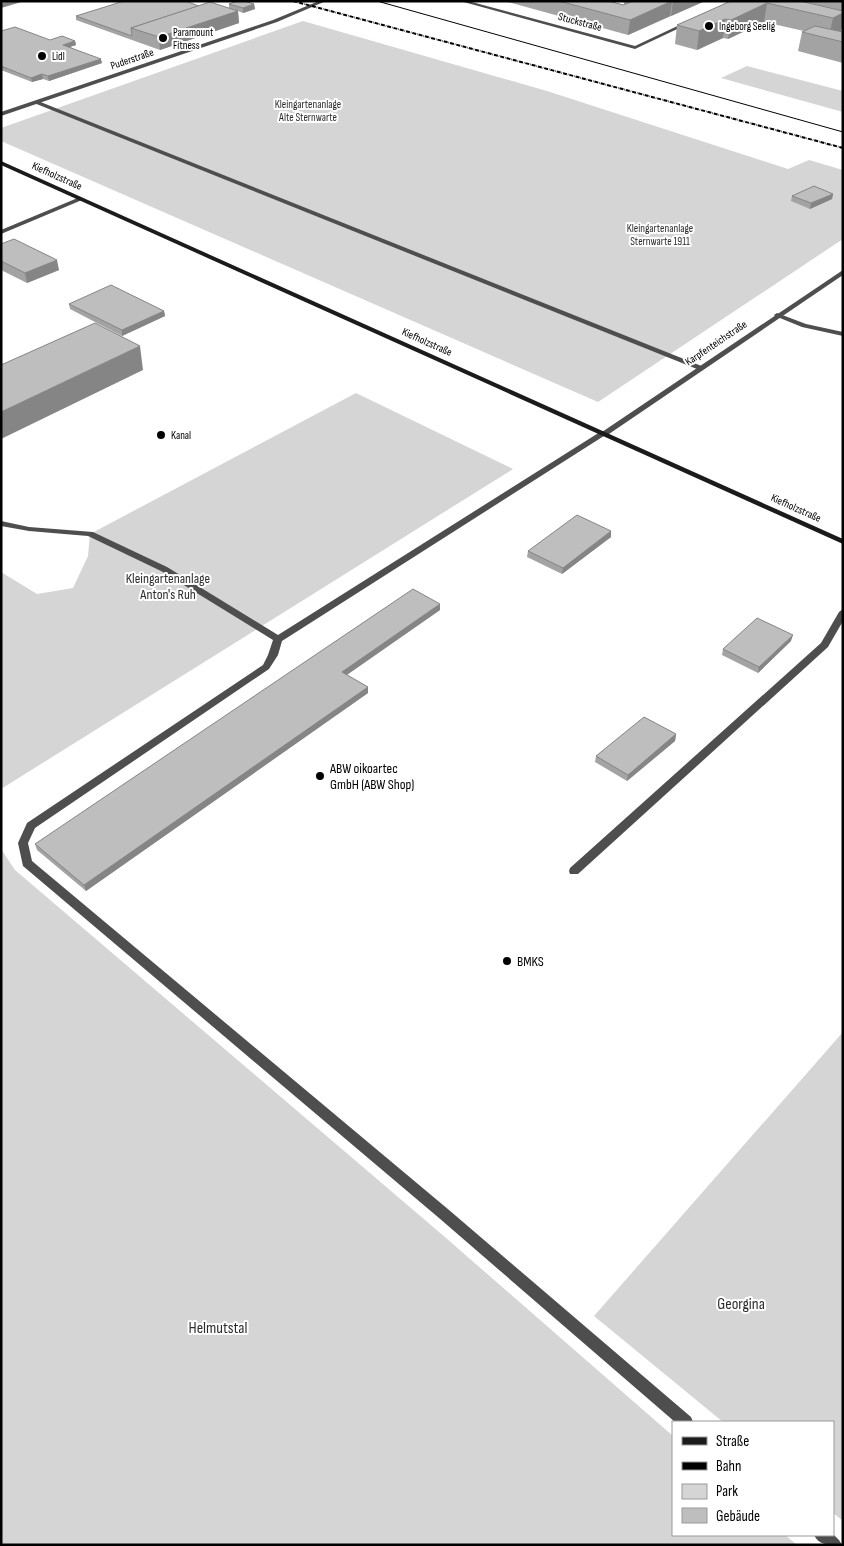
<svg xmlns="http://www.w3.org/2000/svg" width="844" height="1546" font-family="'Sofia Sans Condensed',sans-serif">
	<rect width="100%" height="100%" fill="#fff"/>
	<!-- green -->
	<g fill="#d5d5d5">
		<path d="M303 21 547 91 788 169 809 160 843 170V239L598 402 1 141V128Z"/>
		<path d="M747 66 843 91V112L721 78Z"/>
		<path d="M356 393 513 469 1 789V572L37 594 73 588 88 556 90 534Z"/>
		<path d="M1 849 15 870 446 1238 673 1436V1535H785L797 1545H1Z"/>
		<path d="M843 1032V1521L833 1513V1422H723L594 1316Z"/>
	</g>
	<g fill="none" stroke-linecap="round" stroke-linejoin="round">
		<!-- lane -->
		<g fill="#4e4e4e" fill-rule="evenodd">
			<path d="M34 101H38L704 367 697 369 34 103Z"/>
			<path d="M80 197 83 199 82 200 1 234V230Z"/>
			<path d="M777 313 806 324 843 332V336L802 327 775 316 774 315Z"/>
			<path d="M600 432H606L607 434 282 641 278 655 269 669 35 828 28 843 32 861 449 1210 691 1417 693 1422H675L439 1218 23 866 18 843 27 823 263 665 268 655 273 640 161 571 88 536 29 531 1 526V521L29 527 93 532 167 567 278 635Z"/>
			<path d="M843 609V621L828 647 578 874H570L569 871 570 868 821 643 839 612Z"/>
			<path d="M833 1534 839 1540 842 1545C830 1545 819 1546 814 1535Z"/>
		</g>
		<!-- street -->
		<g fill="#4e4e4e" fill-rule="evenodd">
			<path d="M319 1H326L277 22 1 116V112L273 20Z"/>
			<path d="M460 1H468L635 46 686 22 690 23 635 49Z"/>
			<path d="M843 270V275L606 436H600L599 434Z"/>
		</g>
		<!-- secondary -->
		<path fill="#1b1b1b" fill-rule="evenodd" d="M1 161 843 539V544L1 165Z"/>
		<!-- tram -->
		<path stroke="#000" stroke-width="1" d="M377 1 843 132"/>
		<!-- rail -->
		<path stroke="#000" stroke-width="2" stroke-dasharray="4 1 0.5 1" stroke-linecap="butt" d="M293 1 843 148"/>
	</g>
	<!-- wall -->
	<g fill="#a3a3a3">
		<path d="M504 1H609L624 5V1H705L628 35Z"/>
		<path d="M731 1H843V24L841 31 840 32H843V63L798 51 802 32 804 31 764 22 728 39 723 38 697 50 675 44 677 25Z"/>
		<path d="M229 4H254L255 9 243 13 238 11 239 23 160 50 76 20V16L199 6 229 8Z"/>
		<path d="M1 31 50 40 75 41 76 45 70 47 102 63 49 81 43 79 32 82 1 70Z"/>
		<path d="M833 194 832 199 810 209 791 201 792 196Z"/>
		<path d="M1 244 59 270 27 283 1 270Z"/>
		<path d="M69 304 164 311 165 316 122 336 70 309Z"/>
		<path d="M611 537 562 574 527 557 528 551Z"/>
		<path d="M440 604V610L347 675 368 687V693L86 891 37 850 35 844Z"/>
		<path d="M791 641 758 673 722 655 723 649Z"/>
		<path d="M676 734 675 741 627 781 595 762 596 756Z"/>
	</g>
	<!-- shaded-wall -->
	<g fill="#858585">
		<path d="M9 1H25L1 8V4Z"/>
		<path d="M672 1 670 16 628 35 630 20Z"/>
		<path d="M673 1H705L671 16Z"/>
		<path d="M767 3 764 22 728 39 731 20Z"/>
		<path d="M254 4 255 9 243 13V8Z"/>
		<path d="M238 11 239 23 160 50 159 37Z"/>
		<path d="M843 13V24L841 31 829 37 833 18Z"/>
		<path d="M725 19 723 38 697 50 699 31Z"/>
		<path d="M75 41 76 45 64 49 63 45Z"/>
		<path d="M101 59 102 63 49 81 48 76Z"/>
		<path d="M42 74 43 79 32 82 31 78Z"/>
		<path d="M833 194 832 199 810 209 811 203Z"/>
		<path d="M57 260 59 270 27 283 25 273Z"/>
		<path d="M164 311 165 316 122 336V330Z"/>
		<path d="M140 346 143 370 1 439V412Z"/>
		<path d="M611 531V537L562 574 563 568Z"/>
		<path d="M440 604V610L342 678V672Z"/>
		<path d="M793 635 791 641 758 673 759 667Z"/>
		<path d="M368 687V693L86 891 84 885Z"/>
		<path d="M676 734 675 741 627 781 628 775Z"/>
	</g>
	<!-- building -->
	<g fill="#bebebe" stroke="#858585">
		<path d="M1 1H9L1 4Z"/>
		<path d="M124 1H185L199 6 131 28 132 36 76 16Z"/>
		<path d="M238 1H244L254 4 243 8 229 4Z"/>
		<path d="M559 1H609L623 5 631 2 629 1H672L630 20Z"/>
		<path d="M731 1H800L843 11V13L833 18 767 3 731 20 725 19 699 31 677 25Z"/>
		<path d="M210 2 238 11 159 37 131 28Z"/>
		<path d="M815 26 843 32V42L802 32Z"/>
		<path d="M15 27 50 40 62 36 75 41 63 45 101 59 48 76 42 74 31 78 1 66V31Z"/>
		<path d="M814 186 833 194 811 203 792 196Z"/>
		<path d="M14 239 57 260 25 273 1 261V244Z"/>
		<path d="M111 285 164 311 122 330 69 304Z"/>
		<path d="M95 323 140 346 1 412V365Z"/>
		<path d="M577 515 611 531 563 568 528 551Z"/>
		<path d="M413 589 440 604 342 672 368 687 84 885 35 844Z"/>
		<path d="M757 618 793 635 759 667 723 649Z"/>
		<path d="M644 717 676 734 628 775 596 756Z"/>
	</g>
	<!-- markers -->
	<g fill="#000" stroke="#fff" stroke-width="2">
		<circle cx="709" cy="26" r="5"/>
		<circle cx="163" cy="38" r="5"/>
		<circle cx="42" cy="56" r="5"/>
		<circle cx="161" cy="435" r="5"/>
		<circle cx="320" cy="776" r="5"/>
		<circle cx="507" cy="961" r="5"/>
	</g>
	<g text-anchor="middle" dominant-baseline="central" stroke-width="4" stroke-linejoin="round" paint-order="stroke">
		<!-- far-street labels -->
		<g font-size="11" fill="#000" stroke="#fff">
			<text transform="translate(580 22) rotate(15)">Stuckstraße</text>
			<text transform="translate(132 59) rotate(-19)">Puderstraße</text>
			<text transform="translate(57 176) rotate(24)">Kiefholzstraße</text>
			<text transform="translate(427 342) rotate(24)">Kiefholzstraße</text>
			<text transform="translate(716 343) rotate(-34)">Karpfenteichstraße</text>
			<text transform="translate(796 508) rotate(24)">Kiefholzstraße</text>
		</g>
		<!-- far-poi labels -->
		<g font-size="11" fill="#000" stroke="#fff" text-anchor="start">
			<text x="719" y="26">Ingeborg Seelig</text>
			<text x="173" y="32">Paramount<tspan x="173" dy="13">Fitness</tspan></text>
			<text x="52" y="56">Lidl</text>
			<text x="171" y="435">Kanal</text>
		</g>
		<!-- far-park labels -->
		<g font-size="11" fill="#2c2c2c" stroke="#fff">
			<text x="308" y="104">Kleingartenanlage<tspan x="308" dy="13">Alte Sternwarte</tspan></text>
			<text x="660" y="228">Kleingartenanlage<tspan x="660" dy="13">Sternwarte 1911</tspan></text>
		</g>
		<!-- park labels -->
		<g font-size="14" fill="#2c2c2c" stroke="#fff">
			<text x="168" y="578">Kleingartenanlage<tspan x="168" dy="16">Anton's Ruh</tspan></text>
		</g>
		<!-- poi labels -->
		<g font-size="14" fill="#000" stroke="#fff" text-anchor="start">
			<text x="330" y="768">ABW oikoartec<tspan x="330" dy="16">GmbH (ABW Shop)</tspan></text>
			<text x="517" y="961">BMKS</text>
		</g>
		<!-- near-park labels -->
		<g font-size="16" fill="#2c2c2c" stroke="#fff">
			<text x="741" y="1304">Georgina</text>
			<text x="218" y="1328">Helmutstal</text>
		</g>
	</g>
	<!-- border -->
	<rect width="844" height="1546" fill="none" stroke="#000000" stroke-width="5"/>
	<!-- legend -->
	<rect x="672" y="1421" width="162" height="115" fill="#ffffff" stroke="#999999"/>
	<rect x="682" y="1437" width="25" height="8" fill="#1b1b1b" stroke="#999999"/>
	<text x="716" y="1446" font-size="15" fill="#000000">Straße</text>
	<rect x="682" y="1462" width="25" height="8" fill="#000000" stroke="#999999"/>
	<text x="716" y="1471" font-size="15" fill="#000000">Bahn</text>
	<rect x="682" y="1484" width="25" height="15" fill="#d5d5d5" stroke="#999999"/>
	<text x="716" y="1496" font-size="15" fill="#000000">Park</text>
	<rect x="682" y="1508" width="25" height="15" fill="#bebebe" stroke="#999999"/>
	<text x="716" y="1521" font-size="15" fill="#000000">Gebäude</text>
</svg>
